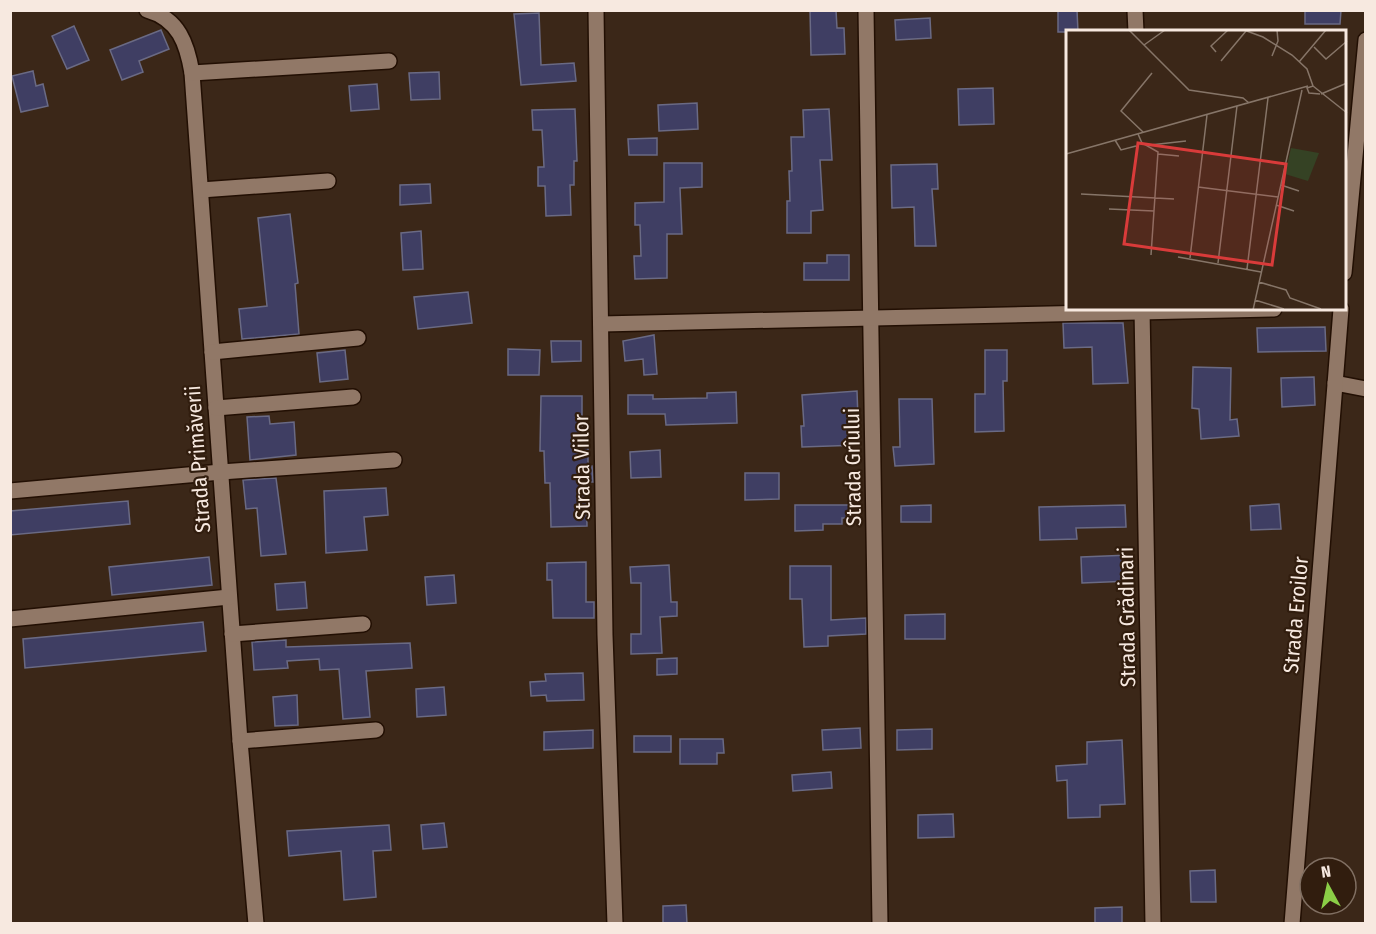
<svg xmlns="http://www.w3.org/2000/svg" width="1376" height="934" font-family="'Fira Sans Condensed',sans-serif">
	<rect width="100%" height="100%" fill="#3b2718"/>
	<!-- building -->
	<g fill="#3f3e63" stroke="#6a6a84" stroke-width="1.5">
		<path d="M810 10H836L837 28H844L845 54 811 55Z"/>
		<path d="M1058 10H1077L1078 32H1058Z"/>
		<path d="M1305 10H1341L1340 24H1305Z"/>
		<path d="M539 13 541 65 574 63 576 81 521 85 514 14Z"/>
		<path d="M930 18 931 38 896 40 895 20Z"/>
		<path d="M74 26 89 60 67 69 52 36Z"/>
		<path d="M161 30 169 49 139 61 143 72 122 80 110 50Z"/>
		<path d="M33 71 36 86 43 84 48 106 21 112 12 76Z"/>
		<path d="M439 72 440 99 411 100 409 73Z"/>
		<path d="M377 84 379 109 351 111 349 86Z"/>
		<path d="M993 88 994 124 959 125 958 89Z"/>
		<path d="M697 103 698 129 659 131 658 105Z"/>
		<path d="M575 109 577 161H574V185H570L571 215 546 216 545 186H538V167H544L542 130H533L532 110Z"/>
		<path d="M829 109 832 160H820L823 210 811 211V233H787V201H790L789 171H792L791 137H804L803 110Z"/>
		<path d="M657 138V155H629L628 139Z"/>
		<path d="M664 163H702V187L680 188 682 234H667V278L635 279 634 256H641L640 225H635V203L664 202Z"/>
		<path d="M937 164 938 189H932L936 246H915L914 207 892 208 891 165Z"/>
		<path d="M430 184 431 203 400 205V185Z"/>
		<path d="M290 214 298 283 295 284 299 334 242 339 239 309 267 306 258 218Z"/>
		<path d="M421 231 423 269 403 270 401 233Z"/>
		<path d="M827 255H849V280H804V263H827Z"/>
		<path d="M468 292 472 323 418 329 414 297Z"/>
		<path d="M1063 323H1123L1128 383 1093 384 1092 347 1064 348Z"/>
		<path d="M1325 327 1326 351 1258 352 1257 328Z"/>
		<path d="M654 335 657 374 644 375 643 359 625 361 623 341Z"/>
		<path d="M551 341H581V361L552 362Z"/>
		<path d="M508 349 540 350 539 375H508Z"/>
		<path d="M345 350 348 379 320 382 317 353Z"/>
		<path d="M985 350H1007V381H1003L1004 431 975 432V394H985Z"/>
		<path d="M1193 367 1231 368 1230 420 1237 419 1239 436 1201 439 1199 409 1192 408Z"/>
		<path d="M1314 377 1315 405 1282 407 1281 378Z"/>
		<path d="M857 391 859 445 802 447 801 426H804L802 395Z"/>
		<path d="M736 392 737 423 666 425 665 414H628V395H653V399L707 398V393Z"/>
		<path d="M541 396H582V432H588V466H592L593 482H586L587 526 551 527 550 483H545L544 451H540Z"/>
		<path d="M899 399H932L934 464 895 466 893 447H900Z"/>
		<path d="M269 416 270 424 294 422 296 455 250 460 247 417Z"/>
		<path d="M660 450 661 477 631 478 630 452Z"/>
		<path d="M745 473H779V499L745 500Z"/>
		<path d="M276 478 286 554 261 556 257 508 246 509 243 480Z"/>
		<path d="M386 488 388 515 364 517 367 550 326 553 324 491Z"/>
		<path d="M128 501 130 524 10 535V511Z"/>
		<path d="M1279 504 1281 529 1251 530 1250 506Z"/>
		<path d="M795 505H852V518H842V524H823V530L795 531Z"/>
		<path d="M931 505V522H901V506Z"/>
		<path d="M1125 505 1126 527 1076 528 1077 539 1040 540 1039 507Z"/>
		<path d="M1130 555 1131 581 1082 583 1081 557Z"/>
		<path d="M209 557 212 585 112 595 109 567Z"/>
		<path d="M586 562V602H594V618H553L552 580H547V563Z"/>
		<path d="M669 565 671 602H677V616L660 617 662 653 631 654V634H641V583H631L630 567Z"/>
		<path d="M790 566H831V620L866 618V634L828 636V646L804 647 802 599H790Z"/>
		<path d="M454 575 456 603 427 605 425 577Z"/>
		<path d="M305 582 307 608 277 610 275 584Z"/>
		<path d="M945 614V639H905V615Z"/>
		<path d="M203 622 206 651 25 668 23 639Z"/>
		<path d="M286 640V647L410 643 412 668 366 671 370 717 343 719 339 669 320 670 319 659 287 661 288 668 254 670 252 642Z"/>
		<path d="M677 658V674L657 675V659Z"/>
		<path d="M583 673 584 700 547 701 546 695 531 696 530 682 546 681 545 674Z"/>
		<path d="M444 687 446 715 417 717 416 689Z"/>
		<path d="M297 695 298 725 275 726 273 697Z"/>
		<path d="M860 728 861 748 823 750 822 730Z"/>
		<path d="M932 729V749L897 750V730Z"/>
		<path d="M593 730V748L544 750V732Z"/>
		<rect x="634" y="736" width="37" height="16"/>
		<path d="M680 739H723L724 753H717V764H680Z"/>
		<path d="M1122 740 1125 804 1100 805V817L1068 818 1067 780 1057 781 1056 766 1087 764V742Z"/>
		<path d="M831 772 832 788 793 791 792 775Z"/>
		<path d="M953 814 954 837 918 838V815Z"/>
		<path d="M444 823 447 847 423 849 421 825Z"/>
		<path d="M389 825 391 850 373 851 376 897 344 900 341 851 289 856 287 831Z"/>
		<path d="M1215 870 1216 902H1191L1190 871Z"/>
		<path d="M686 905 687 924H663V906Z"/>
		<path d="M1122 907V924H1095V908Z"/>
	</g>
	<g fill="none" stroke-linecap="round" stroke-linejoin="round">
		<defs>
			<g id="minor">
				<path d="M147 10C179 19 187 44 192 73L240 741 256 924"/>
				<path d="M596 10 605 635 615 924"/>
				<path d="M866 10 880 924"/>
				<path d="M1135 10 1136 32"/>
				<path d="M192 73 389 61"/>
				<path d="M201 190 328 181"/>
				<path d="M1344 273 1366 40"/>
				<path d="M1142 309 1153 924"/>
				<path d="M601 324 1274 309"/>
				<path d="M212 352 358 338"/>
				<path d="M1335 383 1366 389"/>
				<path d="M216 408 353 397"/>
				<path d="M10 491 221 472 394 460"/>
				<path d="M10 619 229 597"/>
				<path d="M232 634 363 624"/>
				<path d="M240 741 376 730"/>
				<path d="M1292 924 1341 309"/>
			</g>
		</defs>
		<!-- minor casing -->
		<use href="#minor" stroke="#220f03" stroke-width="18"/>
		<!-- minor -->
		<use href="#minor" stroke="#917867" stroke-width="15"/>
	</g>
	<g text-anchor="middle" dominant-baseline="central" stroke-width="4.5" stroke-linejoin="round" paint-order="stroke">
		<!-- street labels -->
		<g font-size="21" fill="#f7e9e0" stroke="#311d0e">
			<text transform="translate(198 459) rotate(-94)">Strada Primăverii</text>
			<text transform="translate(582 467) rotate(-91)">Strada Viilor</text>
			<text transform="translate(853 467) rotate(-91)">Strada Grîului</text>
			<text transform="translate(1296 615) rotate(-85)">Strada Eroilor</text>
			<text transform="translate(1127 617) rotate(-91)">Strada Grădinari</text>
		</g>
	</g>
	<!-- overview -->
	<g transform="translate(1066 30)">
		<rect width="280" height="280" fill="#3b2718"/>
		<path d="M225 118 253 123 242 151 219 144Z" fill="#354224"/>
		<path fill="none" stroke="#867568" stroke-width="1.5" d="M63 0 123 60 177 68 183 73M178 0 197 7 226 25 241 39 247 56M78 15 99 0M248 17 260 29 281 11M150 22 145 16 162 0M206 26 212 11 211 0M155 31 180 1M233 32 260 0M254 64 243 63 241 58 247 56 281 83M255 64 281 53M77 102 55 81 86 43M72 104 76 113 92 122 85 225M49 110 55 120 70 116M84 115 120 111M0 124 242 56M92 124 113 126M215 155 233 161M132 157 212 167M15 164 108 169M210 175 228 181M43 179 88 181M112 227 195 242M124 228 141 85M152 233 171 76M181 239 202 68M193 252 220 260 224 268 255 279M189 270 218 279M187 280 236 60"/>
		<path fill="#d93b3a" fill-opacity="0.15" stroke="#d93b3a" stroke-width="3" d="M72 113 220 134 206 235 58 214Z"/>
		<rect width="280" height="280" fill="none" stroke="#f7e9e0" stroke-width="3"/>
	</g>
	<!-- border -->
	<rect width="1376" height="934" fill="none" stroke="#f7e9e0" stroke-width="24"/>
	<!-- north arrow -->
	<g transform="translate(1328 886) rotate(352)"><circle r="28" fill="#311d0e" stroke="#806f62" stroke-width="1.5"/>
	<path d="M0-4.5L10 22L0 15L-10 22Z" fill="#8bce46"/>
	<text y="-9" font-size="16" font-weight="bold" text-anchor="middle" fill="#f7e9e0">N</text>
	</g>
</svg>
